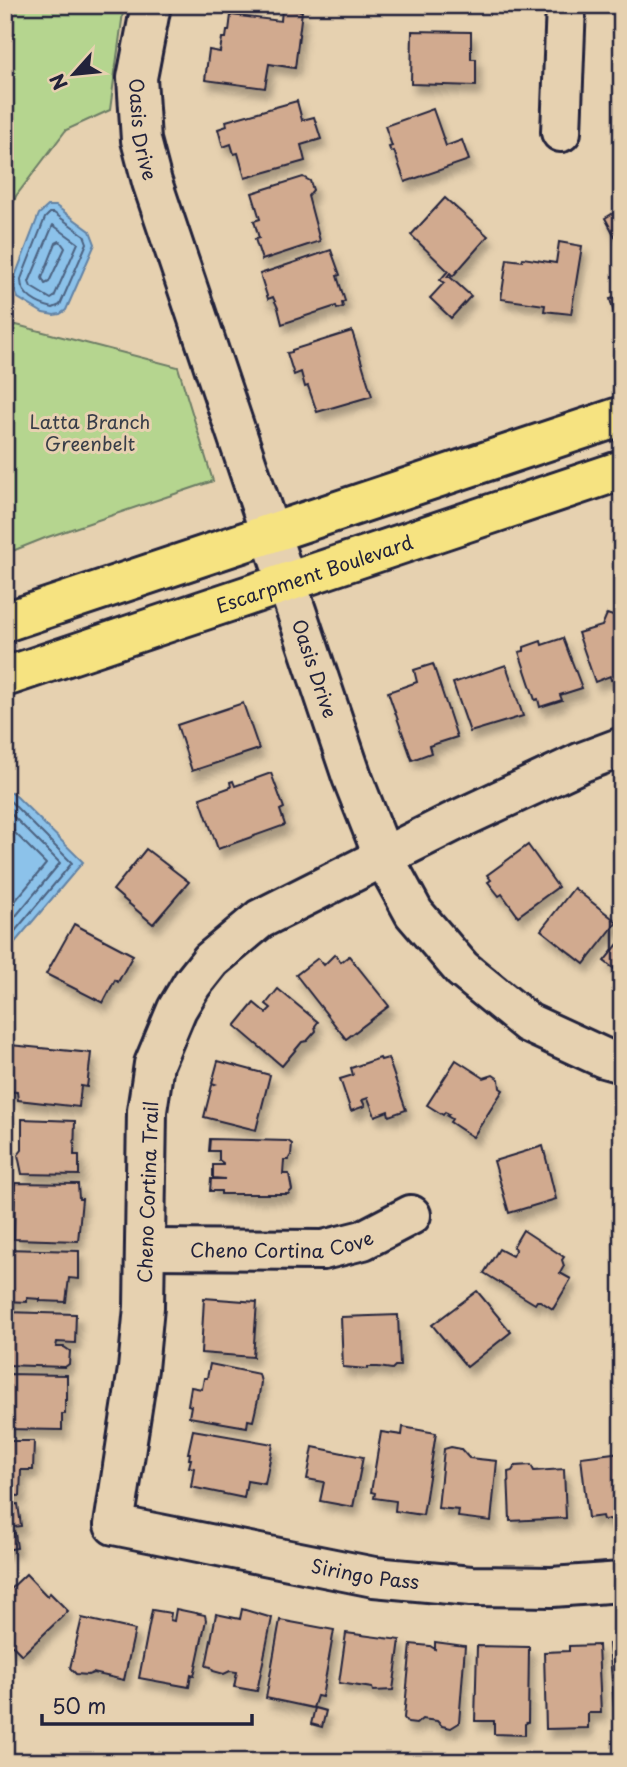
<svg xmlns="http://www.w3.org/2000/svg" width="627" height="1767" font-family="'Playpen Sans',sans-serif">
	<defs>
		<filter id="shadow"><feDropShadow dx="4.5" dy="8" stdDeviation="3.5" flood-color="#0004"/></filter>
	</defs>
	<rect width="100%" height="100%" fill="#e6d1b0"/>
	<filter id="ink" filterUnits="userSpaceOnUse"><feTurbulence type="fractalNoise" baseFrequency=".0143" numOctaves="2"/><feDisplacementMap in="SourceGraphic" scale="14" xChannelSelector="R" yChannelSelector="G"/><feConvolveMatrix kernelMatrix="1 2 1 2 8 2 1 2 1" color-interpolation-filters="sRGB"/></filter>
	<g filter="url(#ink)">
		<!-- green -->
		<g fill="#b5d58f" stroke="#6c7c65" stroke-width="2">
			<path d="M5 5H124L110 110 66 130 16 196 5 226Z"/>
			<path d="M5 322 178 367 213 481 45 538 5 554Z"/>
		</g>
		<!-- water -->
		<g fill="#8cc2ea" stroke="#6282a4" stroke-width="2">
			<path d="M48 206H56L90 231 95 244 66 310 60 314 54 315 43 313 18 298 14 289V279L39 214Z"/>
			<path d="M12 792 83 862 5 954V793Z"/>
		</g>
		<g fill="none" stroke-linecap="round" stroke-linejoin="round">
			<!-- shore -->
			<g stroke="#4c6281" stroke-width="2">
				<path d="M54 213 84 235 87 243 60 305 53 308C39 305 20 296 21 279L45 218 50 213Z"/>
				<path d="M53 225 78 243 54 297 51 299 31 287 29 282Z"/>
				<path d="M60 241 65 248 49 282 45 284 42 278 56 243Z"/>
				<path d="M5 799 10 801 72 863 5 943"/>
				<path d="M5 808 60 863 5 929"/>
				<path d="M5 823 46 864 5 913"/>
			</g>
		</g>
		<!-- building -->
		<g fill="#d1aa8f" stroke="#22223b" stroke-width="2" filter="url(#shadow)">
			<path d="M282 9 302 11 295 68 269 64 265 88 205 80 209 50 220 52 222 38H226L227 31H229L231 15 281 21Z"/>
			<path d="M412 31 471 32V59H476V86L411 84Z"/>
			<path d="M297 101 302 120 314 117 321 139 301 145 305 161 245 178 238 153 234 154 231 144 223 147 218 129 227 126 226 121Z"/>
			<path d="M433 109 446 146 462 140 469 160 405 182 394 151 391 152 389 147 392 146 385 126Z"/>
			<path d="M303 177 310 181 313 190 308 196 320 241 262 260 255 239 259 238 254 221 260 219 252 193Z"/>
			<path d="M445 198 488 236 453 276 450 273 447 277H450L471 296 451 318 430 298 444 283 440 280 448 271 411 235Z"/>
			<path d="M622 208V249L605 218Z"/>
			<path d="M559 242 582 246 571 314 544 311 545 305 501 299 507 259 522 261 523 258 556 263Z"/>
			<path d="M331 250 340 275 337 276 345 301 342 303 343 307 337 309 336 306 282 324 278 308 273 297 268 299 260 274Z"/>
			<path d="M622 296V319L616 321 610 299Z"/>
			<path d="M352 331 372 396 317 412 308 386 305 387 301 372 294 375 287 353 292 352V350Z"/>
			<path d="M607 614 622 619V678L611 680 610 676 595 682 578 633 602 626Z"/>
			<path d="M563 638 582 688 560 695 562 700 540 707 538 699 535 700 519 652 524 651V647L541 641 542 645Z"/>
			<path d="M433 664 457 737 429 746 431 753 412 760 388 692 417 682 414 670Z"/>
			<path d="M506 665 523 716 470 732 453 683Z"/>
			<path d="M243 703 259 749 192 771 177 725Z"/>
			<path d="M271 773 284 808 280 810 285 825 218 849 200 798 231 787 230 782 233 781 235 786Z"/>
			<path d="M528 845 558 887 518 916 502 894 499 896 488 882 491 880 487 875Z"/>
			<path d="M146 849 189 882 153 924 113 890Z"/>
			<path d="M574 888 617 922 584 964 541 930Z"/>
			<path d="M74 924 133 955 118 982 115 980 103 1003 46 974Z"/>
			<path d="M622 939V975L604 961Z"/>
			<path d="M335 954 341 962 349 956 389 1006 346 1039 296 975 318 958 324 965Z"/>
			<path d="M278 989 318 1022 315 1026 316 1031 307 1041 302 1042 282 1066 235 1026 254 1003 266 1013 271 1008 266 1004Z"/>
			<path d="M10 1045 91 1053 87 1087 81 1086 79 1107 18 1100 17 1092 5 1091Z"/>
			<path d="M380 1058 381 1060 388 1058 406 1110 389 1116 388 1111 375 1116 368 1098 362 1100 365 1106 351 1111 340 1079 353 1075 351 1068Z"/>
			<path d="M456 1060 484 1078 493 1075 499 1079 500 1088 503 1090 473 1137 450 1122 452 1119 447 1116 449 1114 445 1112 443 1115 427 1105Z"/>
			<path d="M218 1061 270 1075 256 1130 204 1117 212 1085 215 1084 212 1083Z"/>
			<path d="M22 1119 75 1121 74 1155H79V1175L22 1174 18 1155 22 1150Z"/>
			<path d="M210 1139 288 1141 292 1144 291 1155 288 1160H284L283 1174H289L292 1190 288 1194H221V1191H210L211 1179H225L213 1178V1165H223V1163L219 1160V1151H209Z"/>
			<path d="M543 1146 556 1199 509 1213 494 1161Z"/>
			<path d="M15 1183 78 1184 79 1199H82L78 1241 14 1239Z"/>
			<path d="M523 1230 564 1257 562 1260 564 1266 560 1273 571 1279 553 1309 540 1301H537L535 1304 484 1273 499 1249 512 1256 516 1249 513 1247Z"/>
			<path d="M5 1249 79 1251V1279L69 1278 66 1302 40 1301V1299L27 1298V1302L5 1301Z"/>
			<path d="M477 1291 511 1332 467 1367 432 1325Z"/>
			<path d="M204 1298 257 1302 253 1357 201 1353Z"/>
			<path d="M5 1312 76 1314 75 1343 57 1342 56 1347H64L70 1351 69 1364 65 1367 5 1365Z"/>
			<path d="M398 1315 400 1366H395L392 1369 378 1367H368V1369L343 1367 341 1317Z"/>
			<path d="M210 1364 259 1374 261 1382 259 1395 253 1421 248 1420 247 1427 189 1417 191 1406 188 1405 191 1387 202 1389 204 1378H207Z"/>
			<path d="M5 1374 67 1375V1400H65V1414H62V1430L5 1429Z"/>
			<path d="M403 1427 436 1433 423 1515 395 1511 396 1501 374 1498 375 1493 371 1492 381 1432 402 1435Z"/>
			<path d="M193 1430 273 1444 265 1484 247 1481 244 1498 191 1487 194 1468 189 1467 191 1459H189L190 1453H188Z"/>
			<path d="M5 1441H34L33 1470H21L20 1496 5 1495Z"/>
			<path d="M313 1447 363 1457 353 1507 320 1501 324 1482 307 1479Z"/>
			<path d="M451 1447 461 1449 469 1458 497 1461 491 1521 458 1517 459 1510 438 1508 444 1449Z"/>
			<path d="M622 1452V1518L603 1520 602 1516 588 1518 581 1457Z"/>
			<path d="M531 1465 534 1471 564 1469 566 1518 510 1521 508 1472 512 1471 515 1466Z"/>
			<path d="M18 1504 21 1526 7 1528 8 1534 15 1533 17 1548 5 1550V1506Z"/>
			<path d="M26 1574 47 1596 50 1593 68 1611 22 1655 5 1638V1594Z"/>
			<path d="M176 1609 205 1615 206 1620 194 1676 191 1675 189 1687 139 1678 152 1610 171 1613 170 1620 174 1621Z"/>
			<path d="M242 1609 272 1618 257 1691 234 1687 237 1672 230 1671 224 1674 213 1671 211 1667 206 1666 216 1614 240 1619Z"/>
			<path d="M82 1618 135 1630 124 1680 93 1673 88 1675 76 1674 70 1668Z"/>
			<path d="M280 1620 334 1630 322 1697 317 1696 313 1708 266 1698Z"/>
			<path d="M346 1633 400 1640 393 1690 373 1691 372 1688 339 1683Z"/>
			<path d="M435 1642 465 1646 459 1723 451 1728 442 1726 437 1721 422 1719 416 1724 408 1723 404 1718 411 1644 430 1646 435 1649Z"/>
			<path d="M622 1643V1705L614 1706 609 1644Z"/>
			<path d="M598 1645 601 1713H588V1728L546 1729 544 1652 569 1651V1646Z"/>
			<path d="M477 1646 529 1647 528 1722 525 1724V1735L494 1734V1721H475Z"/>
			<path d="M315 1708 326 1711 322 1727 311 1724Z"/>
		</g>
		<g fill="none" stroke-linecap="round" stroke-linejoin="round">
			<defs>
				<g id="minor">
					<path id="s1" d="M151 5 137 78 141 140 152 182 352 777 384 858 414 913 462 969 528 1023 604 1058 622 1063"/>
					<path d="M561 132 566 5"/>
					<path id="s2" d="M622 747 582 762 451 823 260 919 211 960 192 984 177 1009 154 1064 147 1111 144 1307 138 1369 114 1525 374 1577 471 1586 552 1587 622 1582"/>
					<path id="s3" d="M146 1249 323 1250 363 1240 411 1215"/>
				</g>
				<g id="major">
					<path d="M5 622 622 416"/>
					<path id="s4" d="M5 677 622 470"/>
				</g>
			</defs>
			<!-- minor casing -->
			<use href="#minor" stroke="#22223b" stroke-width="44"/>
			<!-- major casing -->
			<use href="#major" stroke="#22223b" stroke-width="44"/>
			<!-- minor -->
			<use href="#minor" stroke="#e6d1b0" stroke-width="38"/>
			<!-- major -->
			<use href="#major" stroke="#f6e381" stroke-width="38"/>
		</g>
	</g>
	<g text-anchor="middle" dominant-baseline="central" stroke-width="6" stroke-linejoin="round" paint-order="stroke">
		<!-- street labels -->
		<g font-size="19" fill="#22223b" stroke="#e6d1b0">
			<text stroke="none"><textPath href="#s1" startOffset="126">Oasis Drive</textPath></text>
			<text stroke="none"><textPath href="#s4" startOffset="326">Escarpment Boulevard</textPath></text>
			<text stroke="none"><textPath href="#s1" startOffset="693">Oasis Drive</textPath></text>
			<text transform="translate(147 1192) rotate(-88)">Cheno Cortina Trail</text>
			<text stroke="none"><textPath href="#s3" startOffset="136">Cheno Cortina Cove</textPath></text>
			<text stroke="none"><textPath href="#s2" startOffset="1304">Siringo Pass</textPath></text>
		</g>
		<!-- park labels -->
		<g font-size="19" fill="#383d48" stroke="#e6d1b0">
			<text x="90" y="421">Latta Branch<tspan x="90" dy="22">Greenbelt</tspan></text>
		</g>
	</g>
	<!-- margin -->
	<rect width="627" height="1767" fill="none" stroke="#e6d1b0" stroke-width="28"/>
	<rect x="14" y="14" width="599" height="1739" fill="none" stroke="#22223b" stroke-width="2.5" filter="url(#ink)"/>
	<!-- north arrow -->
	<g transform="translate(74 74) rotate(243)" stroke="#e6d1b0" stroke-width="5" paint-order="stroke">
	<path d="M0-5L12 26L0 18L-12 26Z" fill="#22223b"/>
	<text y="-10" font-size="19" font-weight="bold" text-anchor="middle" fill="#22223b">N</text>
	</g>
	<!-- scale -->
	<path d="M42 1714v10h210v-10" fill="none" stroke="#22223b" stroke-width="3.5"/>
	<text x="52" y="1714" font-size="21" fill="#22223b" stroke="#e6d1b0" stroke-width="5" paint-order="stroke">50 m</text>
</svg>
